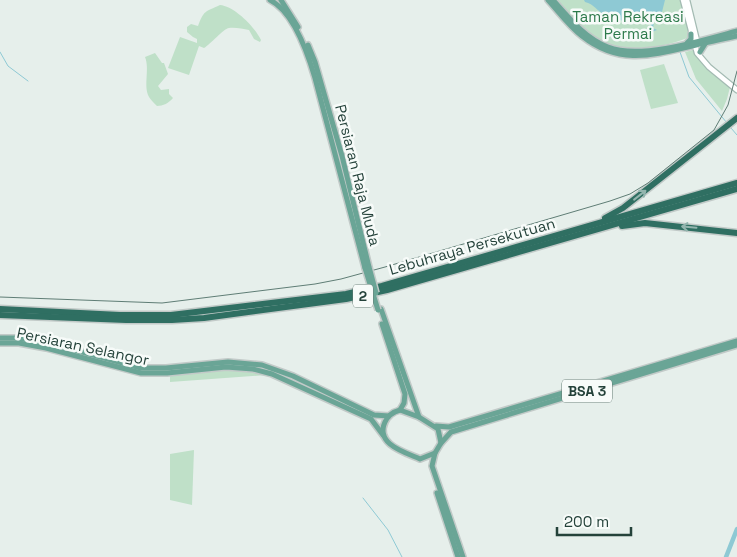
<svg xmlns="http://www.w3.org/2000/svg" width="737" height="557" font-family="'Space Grotesk',sans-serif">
	<rect width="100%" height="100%" fill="#e6efeb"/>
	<!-- green -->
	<g fill="#bfe0c8">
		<path d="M557 0H682L690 37C680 41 670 44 660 46 612 58 586 35 557 0Z"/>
		<path d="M220 5C234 6 255 27 261 40L260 42 254 39 249 30C243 29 235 27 229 28 223 29 211 44 204 48L199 46 189 75 168 68 180 37 197 43V39L193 37 187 32V27L191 24 198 26C204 10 205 12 220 5Z"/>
		<path d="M693 50 701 61 730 87 727 99 722 111 696 79 685 52Z"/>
		<path d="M155 53 162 63H164L168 74 158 86 161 90 169 89V94L173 98C169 103 163 106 157 106 155 104 151 100 149 97 143 86 150 69 145 57Z"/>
		<path d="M664 64 678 103 651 109 640 70Z"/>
		<path d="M228 368 253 369 266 375 170 382V377L171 375Z"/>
		<path d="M194 450 192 505 170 500V454Z"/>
	</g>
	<!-- water -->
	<path fill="#8ec9d4" d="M584 0H665L660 20 654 22 653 28 657 30 649 33 648 29 650 28 651 24 648 22 641 23V18L638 15H635L629 22C621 20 613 19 605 15 597 11 594 4 585 2Z"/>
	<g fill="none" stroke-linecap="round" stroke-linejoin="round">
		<!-- stream -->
		<g stroke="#8ec9d4" stroke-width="1">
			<path d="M0 52 8 66 28 81"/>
			<path d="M680 52 689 77 727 123"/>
			<path d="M731 128 737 135"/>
			<path d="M363 498 388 530 402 557"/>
		</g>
		<!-- river -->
		<path stroke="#8ec9d4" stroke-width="4.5" d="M726 557 737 529"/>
		<defs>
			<g id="secondary">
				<path d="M683 0 697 53 709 67 737 90"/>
				<path d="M687 0 698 45"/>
			</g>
			<g id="primary">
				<path d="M270 0C294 12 308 54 315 78L365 268"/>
				<path d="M281 0 298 27"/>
				<path d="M548 0C559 12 569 26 582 36 620 66 653 55 696 45 709 42 723 39 737 36"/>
				<path d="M553 0C569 18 585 38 608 47 640 60 704 40 737 31"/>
				<path d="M687 43 691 39V34"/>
				<path d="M308 45 315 62 342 156 369 267"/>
				<path d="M700 52 705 44"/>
				<path d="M381 309 419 417"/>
				<path d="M382 324 405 394 404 403 400 410"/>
				<path d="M0 338H18L53 344 141 368H166L228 362 262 365 293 376 374 415 389 416"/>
				<path d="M0 343H19L46 348 141 373H167L226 367 253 369 272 374 371 419 383 435"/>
				<path d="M400 410 419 417 438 429 441 443 435 453 420 459C404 452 375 444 385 422 388 415 393 412 400 410Z"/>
				<path d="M436 426 449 427 737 341"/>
				<path d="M441 443 451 432 737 345"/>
				<path d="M435 453 432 466 463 557"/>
				<path d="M437 493 458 557"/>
			</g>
			<g id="highway">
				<path d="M605 218 623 208 737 118"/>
				<path d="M622 226 645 223 737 233"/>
				<path d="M0 309 120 315H171L346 294 382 286 737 183"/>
				<path d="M0 315 126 320H172L204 318 346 299 387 290 737 189"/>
			</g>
		</defs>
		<!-- secondary casing -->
		<use href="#secondary" stroke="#a4bbb3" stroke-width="7"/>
		<!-- primary casing -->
		<use href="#primary" stroke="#c2cac8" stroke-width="8"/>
		<!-- highway casing -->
		<use href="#highway" stroke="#c2cac8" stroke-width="9"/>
		<!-- secondary -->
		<use href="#secondary" stroke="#fff" stroke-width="4.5"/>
		<!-- primary -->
		<use href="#primary" stroke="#6aa596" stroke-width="5"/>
		<!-- highway -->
		<use href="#highway" stroke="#2f6f62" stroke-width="6"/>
		<!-- tram -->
		<path stroke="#5f7d75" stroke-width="1" d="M0 297 162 303 315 284 341 279 385 267 610 201 630 194 648 183 714 130 728 105 737 71"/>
		<defs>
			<g id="primary-bridge">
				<path d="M369 267 376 293"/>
				<path d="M365 268 378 310"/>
			</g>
		</defs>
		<!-- primary-bridge casing -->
		<use href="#primary-bridge" stroke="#c2cac8" stroke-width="8" stroke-linecap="butt"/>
		<!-- primary-bridge -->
		<use href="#primary-bridge" stroke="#6aa596" stroke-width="5"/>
	</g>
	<!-- one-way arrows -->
	<defs><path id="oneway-shaft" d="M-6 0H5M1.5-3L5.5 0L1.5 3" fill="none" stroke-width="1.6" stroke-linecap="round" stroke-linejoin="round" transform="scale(1.25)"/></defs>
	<g stroke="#93b5ae">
		<use href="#oneway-shaft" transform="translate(640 195) rotate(-38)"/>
		<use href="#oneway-shaft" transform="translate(689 227) rotate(-175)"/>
	</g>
	<g text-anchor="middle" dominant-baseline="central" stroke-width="5" stroke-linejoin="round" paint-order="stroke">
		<!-- shield labels -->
		<g fill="#f7fbf9" stroke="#637a73" stroke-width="1">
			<rect x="353" y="284.5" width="20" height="23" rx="4"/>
			<rect x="562" y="379.5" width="50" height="23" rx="4"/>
		</g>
		<g font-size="14" font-weight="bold" fill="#24423a">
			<text x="363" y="296">2</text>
			<text x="587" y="391">BSA 3</text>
		</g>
		<!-- park labels -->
		<g font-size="15" fill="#2d7a4b" stroke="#f7fbf9">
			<text x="628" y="16">Taman Rekreasi<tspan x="628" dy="17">Permai</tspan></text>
		</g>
		<!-- street labels -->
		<g font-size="15" fill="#24423a" stroke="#f7fbf9">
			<text transform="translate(358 175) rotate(76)">Persiaran Raja Muda</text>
			<text transform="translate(472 246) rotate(-16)">Lebuhraya Persekutuan</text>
			<text transform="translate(83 346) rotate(12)">Persiaran Selangor</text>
		</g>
	</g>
	<!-- scale -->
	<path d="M557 527v8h74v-8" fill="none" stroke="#24423a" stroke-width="2.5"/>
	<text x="564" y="527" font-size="15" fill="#24423a" stroke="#f7fbf9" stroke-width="4" paint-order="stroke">200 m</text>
</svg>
